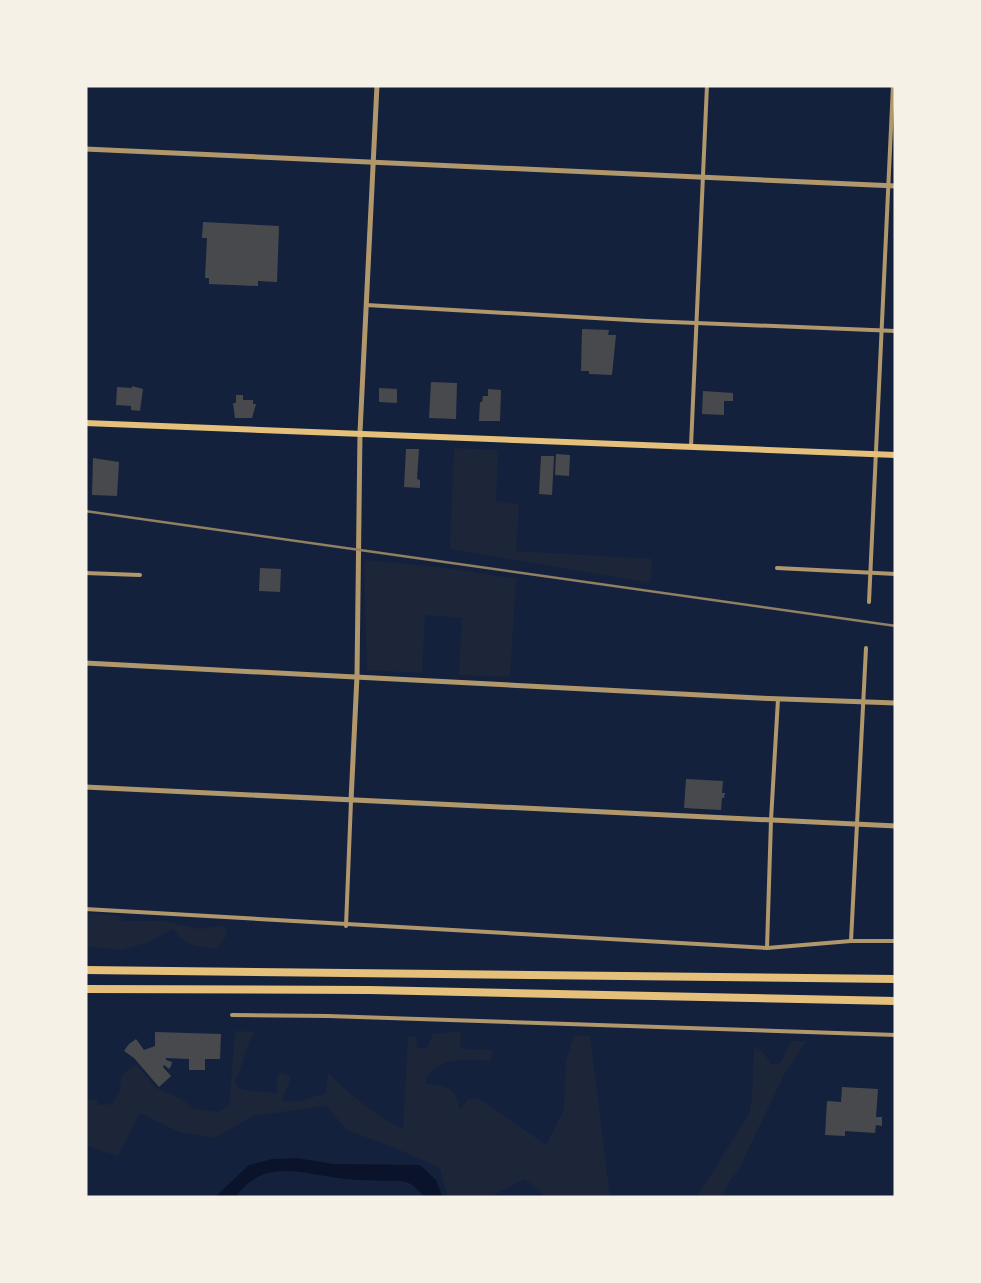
<svg xmlns="http://www.w3.org/2000/svg" width="981" height="1283" font-family="'Exo 2',sans-serif">
	<rect width="100%" height="100%" fill="#14213d"/>
	<!-- green -->
	<g fill="#1d2539">
		<path d="M454 448 498 450 496 501 519 504 516 551 652 559 650 583 450 549Z"/>
		<path d="M364 560 448 568 516 579 510 677 459 675 462 618 425 615 422 673 367 670Z"/>
		<path d="M85 913 120 916 122 921H165L199 929 221 926 226 928 227 935 217 949C195 946 187 947 173 929L148 942 122 950 85 946Z"/>
		<path d="M235 1031 255 1032C244 1047 244 1065 235 1081L238 1088 250 1091 277 1093V1075L282 1073 291 1077 282 1100C299 1105 307 1097 325 1094L329 1072C337 1086 387 1124 403 1128L408 1037 416 1036 417 1048 427 1049 433 1033C444 1035 450 1031 461 1032L460 1046 465 1049 492 1050 491 1061C465 1060 443 1055 426 1078V1083C449 1088 455 1086 460 1110L468 1099 478 1098 546 1145 564 1109 566 1061 574 1035 590 1036 610 1198H547L525 1179 493 1195V1198H448L440 1168 395 1148 347 1130 326 1106 252 1116 216 1138 179 1132 140 1113 118 1156 85 1145V1101L95 1099 99 1105 112 1104 120 1092 121 1076 136 1064 156 1088 183 1100 192 1108 218 1112 229 1106Z"/>
		<path d="M791 1041H807L785 1073 739 1169 727 1185 722 1198H696L749 1114 752 1098 754 1047 762 1051 772 1065 781 1062Z"/>
	</g>
	<!-- water -->
	<path fill="#0b132b" d="M297 1158 333 1164 420 1165 436 1180 443 1198H426L411 1184 402 1181C381 1181 359 1181 338 1178 298 1173 263 1158 235 1198H214L249 1165 272 1159Z"/>
	<!-- building -->
	<g fill="#48494c">
		<path d="M203 222 279 226 277 282 258 281V286L209 284V278H205L207 238H202Z"/>
		<path d="M582 329 609 330 608 335H616L612 375 589 374V371H581Z"/>
		<path d="M431 382 457 383 456 419 429 418Z"/>
		<path d="M132 386 143 389 140 411 131 410V406L116 405 117 387 132 388Z"/>
		<path d="M379 388 397 389V403L379 402Z"/>
		<path d="M488 389 501 390 500 421H479L480 402H482L483 396H488Z"/>
		<path d="M703 391 733 393V401H724V415L702 414Z"/>
		<path d="M236 395H243V400H253V404H256L252 418H235L233 403H236Z"/>
		<path d="M406 449H419L417 479 420 480V488L404 487Z"/>
		<path d="M556 454 570 455 569 476 555 475Z"/>
		<path d="M541 456H554L552 495 539 494Z"/>
		<path d="M93 458 119 462 117 496 92 495Z"/>
		<path d="M260 568 281 569 280 592 259 591Z"/>
		<path d="M686 779 723 781 722 793H725L724 798H722L721 810 684 808Z"/>
		<path d="M155 1032 221 1034 220 1059H205V1070H189V1059L166 1058V1060L172 1062 171 1066 169 1069 164 1065 163 1067 171 1076 159 1087 134 1058 124 1051 129 1044 136 1039 144 1050 155 1046Z"/>
		<path d="M842 1087 878 1089 876 1117H882V1126L876 1125 875 1133 845 1131V1136L825 1135 827 1101 841 1102Z"/>
	</g>
	<g fill="none" stroke-linecap="round" stroke-linejoin="round">
		<!-- minor -->
		<g stroke="#b1986c" stroke-width="4">
			<path d="M366 305 647 321 896 331"/>
			<path d="M691 446 707 85"/>
			<path d="M777 568 896 574"/>
			<path d="M85 573 140 575"/>
			<path d="M869 602 893 85"/>
			<path d="M85 909 767 948 851 941H896"/>
			<path d="M346 926 351 801"/>
			<path d="M851 941 866 648"/>
			<path d="M767 948 771 820 778 699"/>
			<path d="M232 1015 328 1016 896 1035"/>
		</g>
		<!-- tertiary -->
		<g stroke="#b1986c" stroke-width="5">
			<path d="M85 149 896 186"/>
			<path d="M85 663 758 698 896 703"/>
			<path d="M85 787 896 826"/>
			<path d="M351 801 357 676 360 432 377 85"/>
		</g>
		<!-- primary -->
		<path stroke="#e5c07b" stroke-width="6" d="M85 423 896 455"/>
		<!-- motorway -->
		<g stroke="#e5c07b" stroke-width="8">
			<path d="M85 970 896 979"/>
			<path d="M85 989 370 990 896 1001"/>
		</g>
		<!-- rail -->
		<path stroke="#918062" stroke-width="2.5" d="M85 511 896 626"/>
	</g>
	<!-- border -->
	<rect width="981" height="1283" fill="none" stroke="#f6f1e7" stroke-width="175"/>
</svg>
